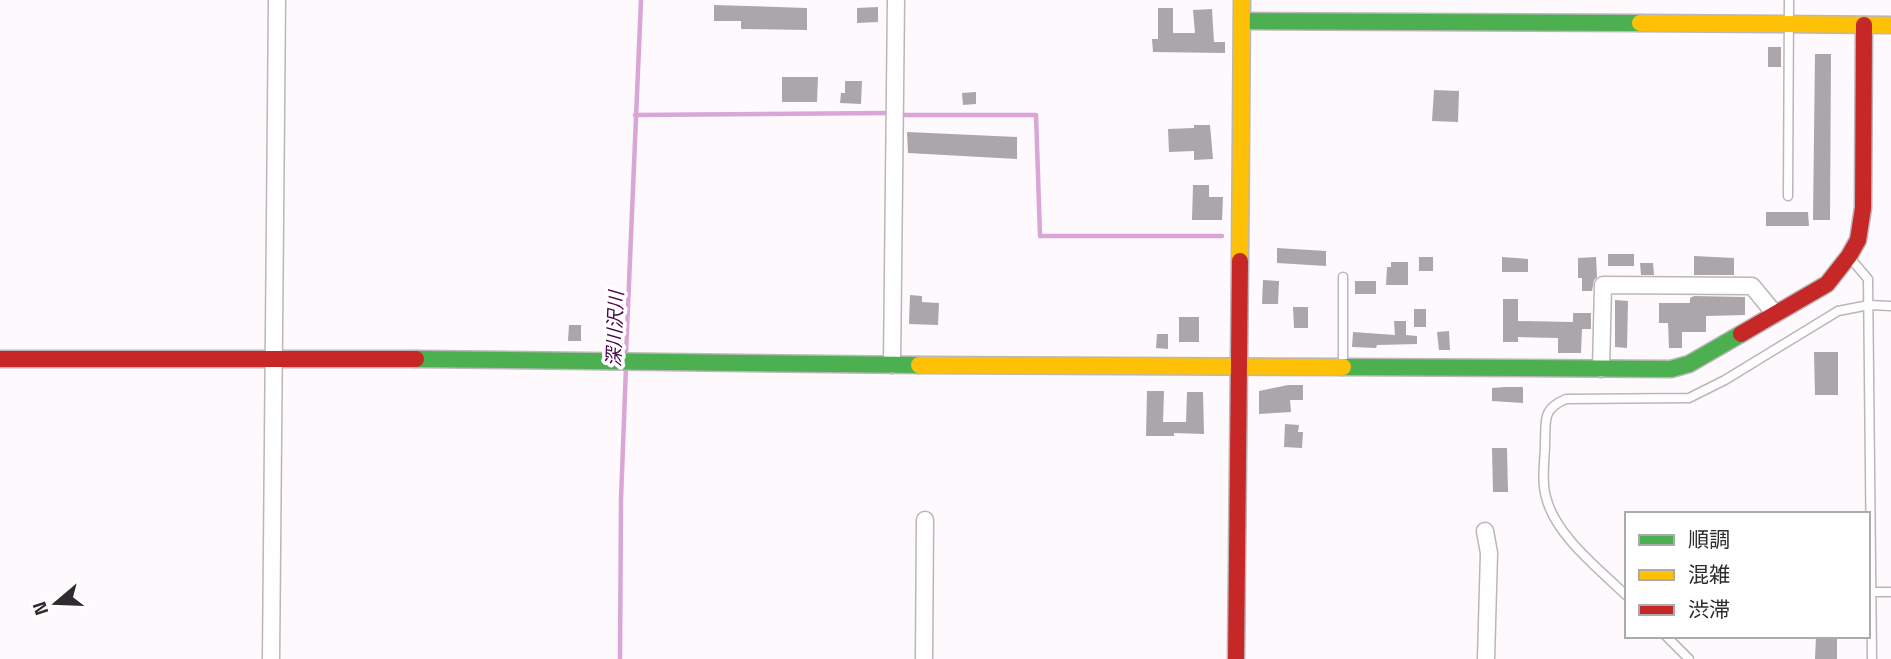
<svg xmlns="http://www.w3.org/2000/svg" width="1891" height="659" font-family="'Titillium Web','Noto Sans JP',sans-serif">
	<rect width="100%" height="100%" fill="#fdf9fd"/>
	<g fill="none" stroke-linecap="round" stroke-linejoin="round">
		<!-- stream -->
		<g stroke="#d9a6d7" stroke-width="4.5">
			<path d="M635 115 889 113"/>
			<path d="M904 115H1036L1040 236H1222"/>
			<path d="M626 354 641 0"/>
			<path d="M620 659 621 499 626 366"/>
		</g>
	</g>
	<!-- building -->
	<g fill="#aaa6aa">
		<path d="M714 5 807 8V30L741 29V21H714Z"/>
		<path d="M878 7V22L857 23V8Z"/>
		<path d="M1158 8H1173V33H1195L1193 10 1212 9 1214 42H1225V53L1153 52 1152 39H1158Z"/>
		<rect x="1768" y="47" width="13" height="20"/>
		<path d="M1815 54H1831L1830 220H1813Z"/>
		<path d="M782 77H818L817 102H782Z"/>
		<path d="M845 81H862L861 104 840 103 841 93H845Z"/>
		<path d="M1434 90 1459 91 1458 122 1432 121Z"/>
		<path d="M976 92V104L963 105 962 93Z"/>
		<path d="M1194 125H1210L1213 159 1194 160V151L1169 152 1168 129 1194 128Z"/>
		<path d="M907 132 1017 137V159L908 153Z"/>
		<path d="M1193 185H1209V197H1223L1222 220H1192Z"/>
		<path d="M1766 212H1808L1809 226H1766Z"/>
		<path d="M1277 248 1326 251V266L1277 263Z"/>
		<rect x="1608" y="254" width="26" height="12"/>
		<path d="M1694 256 1734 258V275H1694Z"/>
		<rect x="1419" y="257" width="14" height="14"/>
		<path d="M1502 257 1528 259V272H1502Z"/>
		<path d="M1596 257 1597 277 1594 280 1592 291H1582V278H1578V258Z"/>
		<path d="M1391 262H1408V285H1386L1387 267H1391Z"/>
		<path d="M1640 263H1653L1654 275H1641Z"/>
		<path d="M1263 280 1279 281 1278 304H1262Z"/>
		<rect x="1355" y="281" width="21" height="13"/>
		<path d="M910 295 922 296V302L939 303 938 325 909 324Z"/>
		<path d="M1694 296 1745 297V315L1706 316V332H1682V348H1669L1668 323H1659V303H1690V298Z"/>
		<path d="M1503 299H1518V321L1573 322V313H1591V329H1582L1581 353H1558V338L1518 337V342H1503Z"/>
		<path d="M1615 300 1628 301 1627 348 1615 347Z"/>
		<path d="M1293 307H1308V328H1294Z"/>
		<rect x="1414" y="309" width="12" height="18"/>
		<rect x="1179" y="317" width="20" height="25"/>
		<path d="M1394 321H1406V335L1417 336V344L1377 345 1376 348 1352 347 1353 332 1395 335Z"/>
		<path d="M569 325H581V341H568Z"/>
		<path d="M1449 331 1450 350H1439L1437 332Z"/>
		<path d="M1157 334H1168V349L1156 348Z"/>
		<path d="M1814 352H1838V395H1815Z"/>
		<path d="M1288 385H1303V400H1290L1291 412 1259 414V391Z"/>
		<path d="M1505 387H1523V403L1492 401V388Z"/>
		<path d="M1147 391H1164L1163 422H1186L1187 392H1203L1204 434 1174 433V436H1146Z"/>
		<path d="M1285 424 1299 425 1298 432H1303L1302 448 1284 447Z"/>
		<path d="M1492 448H1507L1508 492H1493Z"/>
		<path d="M1816 636H1837V659H1815Z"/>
	</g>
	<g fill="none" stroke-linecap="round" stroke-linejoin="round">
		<defs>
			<g id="lane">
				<path d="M1788 196 1789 0"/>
				<path d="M1851 259 1868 279 1872 659"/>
				<path d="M1343 277V365"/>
				<path d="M1868 592H1891"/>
				<path d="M1627 596C1599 569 1555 535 1546 497 1541 480 1545 460 1545 443 1546 420 1542 409 1566 399L1689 398 1725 380 1838 311 1869 305 1891 306"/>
				<path d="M1666 636 1689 659"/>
			</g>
			<g id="street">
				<path d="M892 365 896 0"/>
				<path d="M1601 369 1603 285 1752 286 1775 314"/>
				<path d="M1485 531 1489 553 1486 659"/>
				<path d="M271 659 277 0"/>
				<path d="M924 659 925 520"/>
			</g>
			<g id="fast">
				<path d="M1242 21 1640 23"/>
				<path d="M416 359 919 365"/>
				<path d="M1343 367 1671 369 1689 364 1741 334"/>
			</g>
			<g id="slow">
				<path d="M1640 23 1891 25"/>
				<path d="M1240 261 1242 0"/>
				<path d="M919 365 1343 367"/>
			</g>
			<g id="jam">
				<path d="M1741 334 1827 284 1849 256 1858 240 1863 208 1864 25"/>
				<path d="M0 359H416"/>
				<path d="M1236 659 1240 261"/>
			</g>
		</defs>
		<!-- lane casing -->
		<use href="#lane" stroke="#bab6b9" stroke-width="11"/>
		<!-- street casing -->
		<use href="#street" stroke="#bab6b9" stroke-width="19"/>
		<!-- fast casing -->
		<use href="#fast" stroke="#bab6b9" stroke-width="19"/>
		<!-- slow casing -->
		<use href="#slow" stroke="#bab6b9" stroke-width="19"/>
		<!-- jam casing -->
		<use href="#jam" stroke="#bab6b9" stroke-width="19"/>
		<!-- lane -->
		<use href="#lane" stroke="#fffeff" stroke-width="8"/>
		<!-- street -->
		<use href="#street" stroke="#fffeff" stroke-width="16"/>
		<!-- fast -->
		<use href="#fast" stroke="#4caf50" stroke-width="16"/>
		<!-- slow -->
		<use href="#slow" stroke="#ffc107" stroke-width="16"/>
		<!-- jam -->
		<use href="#jam" stroke="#c62828" stroke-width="16"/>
	</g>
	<g text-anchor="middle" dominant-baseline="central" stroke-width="7" stroke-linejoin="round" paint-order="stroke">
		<!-- water labels -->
		<g font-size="19" font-style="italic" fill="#480649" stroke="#fff">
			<text transform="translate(614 329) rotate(-88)">深川沢川</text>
		</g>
	</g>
	<!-- legend -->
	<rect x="1625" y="512" width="245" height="126" fill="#ffffff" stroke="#acaaac" stroke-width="2"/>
	<rect x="1639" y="535" width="35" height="10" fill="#4caf50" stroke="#acaaac" stroke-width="2"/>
	<text x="1688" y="547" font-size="21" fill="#2f2b2f">順調</text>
	<rect x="1639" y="570" width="35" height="10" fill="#ffc107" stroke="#acaaac" stroke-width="2"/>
	<text x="1688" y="582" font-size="21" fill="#2f2b2f">混雑</text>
	<rect x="1639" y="605" width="35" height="10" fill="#c62828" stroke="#acaaac" stroke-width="2"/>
	<text x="1688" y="617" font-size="21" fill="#2f2b2f">渋滞</text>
	<!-- north arrow -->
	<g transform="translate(56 603) rotate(251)" stroke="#ffffff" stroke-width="5" paint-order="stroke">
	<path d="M0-5L12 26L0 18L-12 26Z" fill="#2f2b2f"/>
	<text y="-10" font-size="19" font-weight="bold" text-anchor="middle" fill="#2f2b2f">N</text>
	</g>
</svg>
